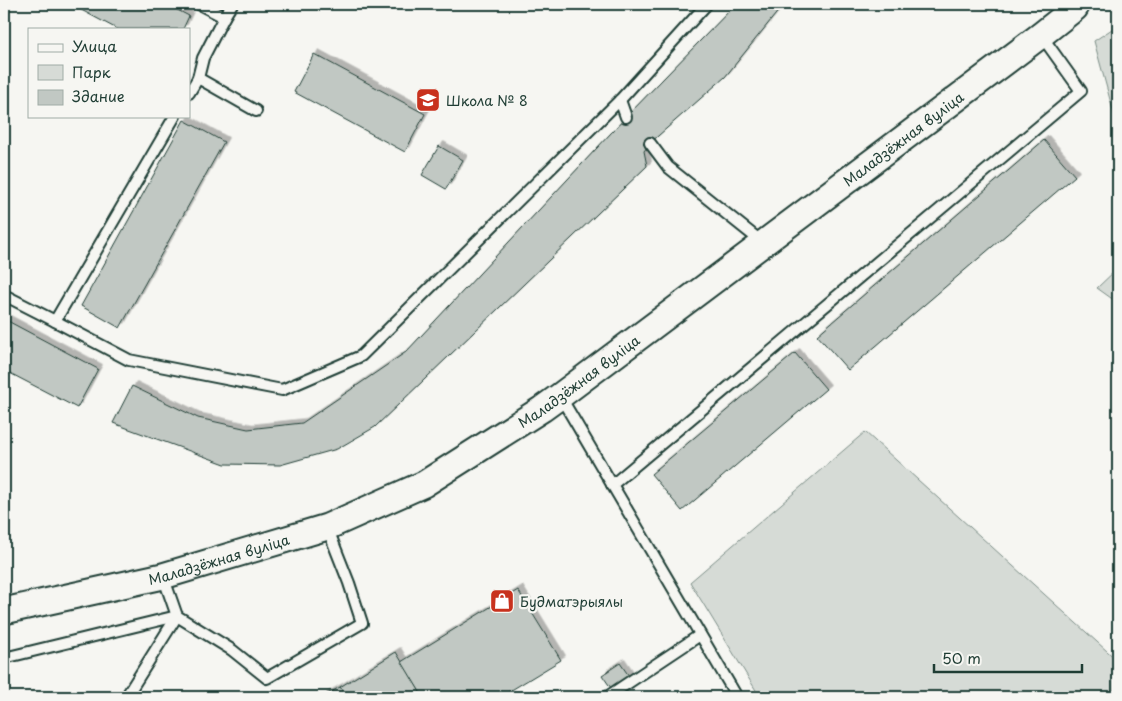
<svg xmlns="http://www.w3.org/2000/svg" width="1122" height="701" font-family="'Playpen Sans',sans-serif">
	<defs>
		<filter id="shadow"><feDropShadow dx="4.5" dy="-4.5" stdDeviation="0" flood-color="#0004"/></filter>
	</defs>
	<rect width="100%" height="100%" fill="#f6f6f2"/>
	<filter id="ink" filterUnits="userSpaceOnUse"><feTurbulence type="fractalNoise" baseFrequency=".02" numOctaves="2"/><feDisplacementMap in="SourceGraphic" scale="10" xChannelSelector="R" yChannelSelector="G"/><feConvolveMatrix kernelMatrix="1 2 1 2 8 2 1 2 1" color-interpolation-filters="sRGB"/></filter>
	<g filter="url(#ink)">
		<!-- green -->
		<g fill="#d6dbd6" stroke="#7a8c85">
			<path d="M1118 25V129L1094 41Z"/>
			<path d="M1118 268V303L1097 288Z"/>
			<path d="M865 432 1118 661V697H760L690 582Z"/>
		</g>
		<!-- building -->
		<g fill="#c1c8c3" stroke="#1f3d34" filter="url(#shadow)">
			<path d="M70 4H166L189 16 183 29H117Z"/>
			<path d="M736 4H784L725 77 650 143 644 151 647 166 375 427 337 449 280 465 225 464 113 423 132 386 198 418 248 429 302 423 406 352 626 117Z"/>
			<path d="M314 54 425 114 405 152 294 92Z"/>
			<path d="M184 120 224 142 120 328 81 306Z"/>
			<path d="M1044 140 1075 176 848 370 817 335Z"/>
			<path d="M439 146 463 160 446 189 422 175Z"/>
			<path d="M4 319 98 369 77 408 4 370Z"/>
			<path d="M795 353 826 389 682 511 651 474Z"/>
			<path d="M518 590 561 660 500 697H423L401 662Z"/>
			<path d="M396 652 423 697H347L340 687Z"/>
			<path d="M620 663 629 676 611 688 602 675Z"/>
			<path d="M340 687 347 697H322Z"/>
		</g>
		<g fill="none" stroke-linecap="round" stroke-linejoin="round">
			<defs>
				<g id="service">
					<path d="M199 4 224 17 232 4"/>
					<path d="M198 78 256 111"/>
					<path d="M189 93 198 78 203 58 224 17"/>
					<path d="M620 100 626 117"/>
					<path d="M175 116 55 321 129 360 282 390 361 356 620 100 707 4"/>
					<path d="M650 143 668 167 763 243"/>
					<path d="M4 295 55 321"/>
					<path d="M560 396 737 697"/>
					<path d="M612 485 1081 91 1041 35"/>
					<path d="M4 658 177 616 232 650 267 678 362 623 349 583 327 527"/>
					<path d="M126 697 177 616 163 576"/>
					<path d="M607 697 700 635"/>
				</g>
				<g id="tertiary">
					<path id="s1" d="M4 611 163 576 327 527 424 484 542 409 560 396 1041 35 1075 8 1077 4"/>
				</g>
			</defs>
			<!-- service casing -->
			<use href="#service" stroke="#1f3d34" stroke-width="14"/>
			<!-- tertiary casing -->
			<use href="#tertiary" stroke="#1f3d34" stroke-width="29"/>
			<!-- service -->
			<use href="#service" stroke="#f6f6f2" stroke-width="10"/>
			<!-- tertiary -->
			<use href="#tertiary" stroke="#f6f6f2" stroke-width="25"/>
		</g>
	</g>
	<!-- icons -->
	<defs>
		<symbol id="school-square" viewBox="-11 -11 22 22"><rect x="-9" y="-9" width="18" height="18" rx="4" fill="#c8321e" stroke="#f6f6f2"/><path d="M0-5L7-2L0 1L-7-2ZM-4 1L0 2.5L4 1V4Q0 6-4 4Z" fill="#fff"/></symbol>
		<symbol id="shop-square" viewBox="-11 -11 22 22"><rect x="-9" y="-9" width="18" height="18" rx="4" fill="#c8321e" stroke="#f6f6f2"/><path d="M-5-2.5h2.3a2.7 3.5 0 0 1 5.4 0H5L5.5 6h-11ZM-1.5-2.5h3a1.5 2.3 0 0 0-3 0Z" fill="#fff"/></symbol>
	</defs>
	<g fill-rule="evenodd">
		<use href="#school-square" x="414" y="86" width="28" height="28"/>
		<use href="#shop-square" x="488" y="587" width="28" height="28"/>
	</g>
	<g text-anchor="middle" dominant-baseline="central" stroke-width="4.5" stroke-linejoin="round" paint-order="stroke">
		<!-- poi labels -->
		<g font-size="14" fill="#1f3d34" stroke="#f6f6f2" text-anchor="start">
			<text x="446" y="100">Школа № 8</text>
			<text x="520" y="601">Будматэрыялы</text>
		</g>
		<!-- street labels -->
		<g font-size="14" fill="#1f3d34" stroke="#f6f6f2">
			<text stroke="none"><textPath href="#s1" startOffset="1031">Маладзёжная вуліца</textPath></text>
			<text stroke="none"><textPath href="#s1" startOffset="626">Маладзёжная вуліца</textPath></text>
			<text stroke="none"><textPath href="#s1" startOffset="221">Маладзёжная вуліца</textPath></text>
		</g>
	</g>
	<!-- margin -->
	<rect width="1122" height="701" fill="none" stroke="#f6f6f2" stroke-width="20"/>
	<rect x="10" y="10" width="1102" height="681" fill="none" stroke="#1f3d34" stroke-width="2" filter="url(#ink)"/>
	<!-- legend -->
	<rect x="28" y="28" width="162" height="90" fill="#f6f6f2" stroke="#a0aca6"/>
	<rect x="38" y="44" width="25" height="8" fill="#f6f6f2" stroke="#a0aca6"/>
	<text x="72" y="52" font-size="15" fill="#1f3d34">Улица</text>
	<rect x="38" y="65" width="25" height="15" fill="#d6dbd6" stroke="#a0aca6"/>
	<text x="72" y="78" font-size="15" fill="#1f3d34">Парк</text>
	<rect x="38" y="90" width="25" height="15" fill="#c1c8c3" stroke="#a0aca6"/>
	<text x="72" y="102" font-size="15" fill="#1f3d34">Здание</text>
	<!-- scale -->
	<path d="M934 664v8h148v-8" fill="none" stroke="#1f3d34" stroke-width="2.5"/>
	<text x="942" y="664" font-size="15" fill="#1f3d34" stroke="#f6f6f2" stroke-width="4" paint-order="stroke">50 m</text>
</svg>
